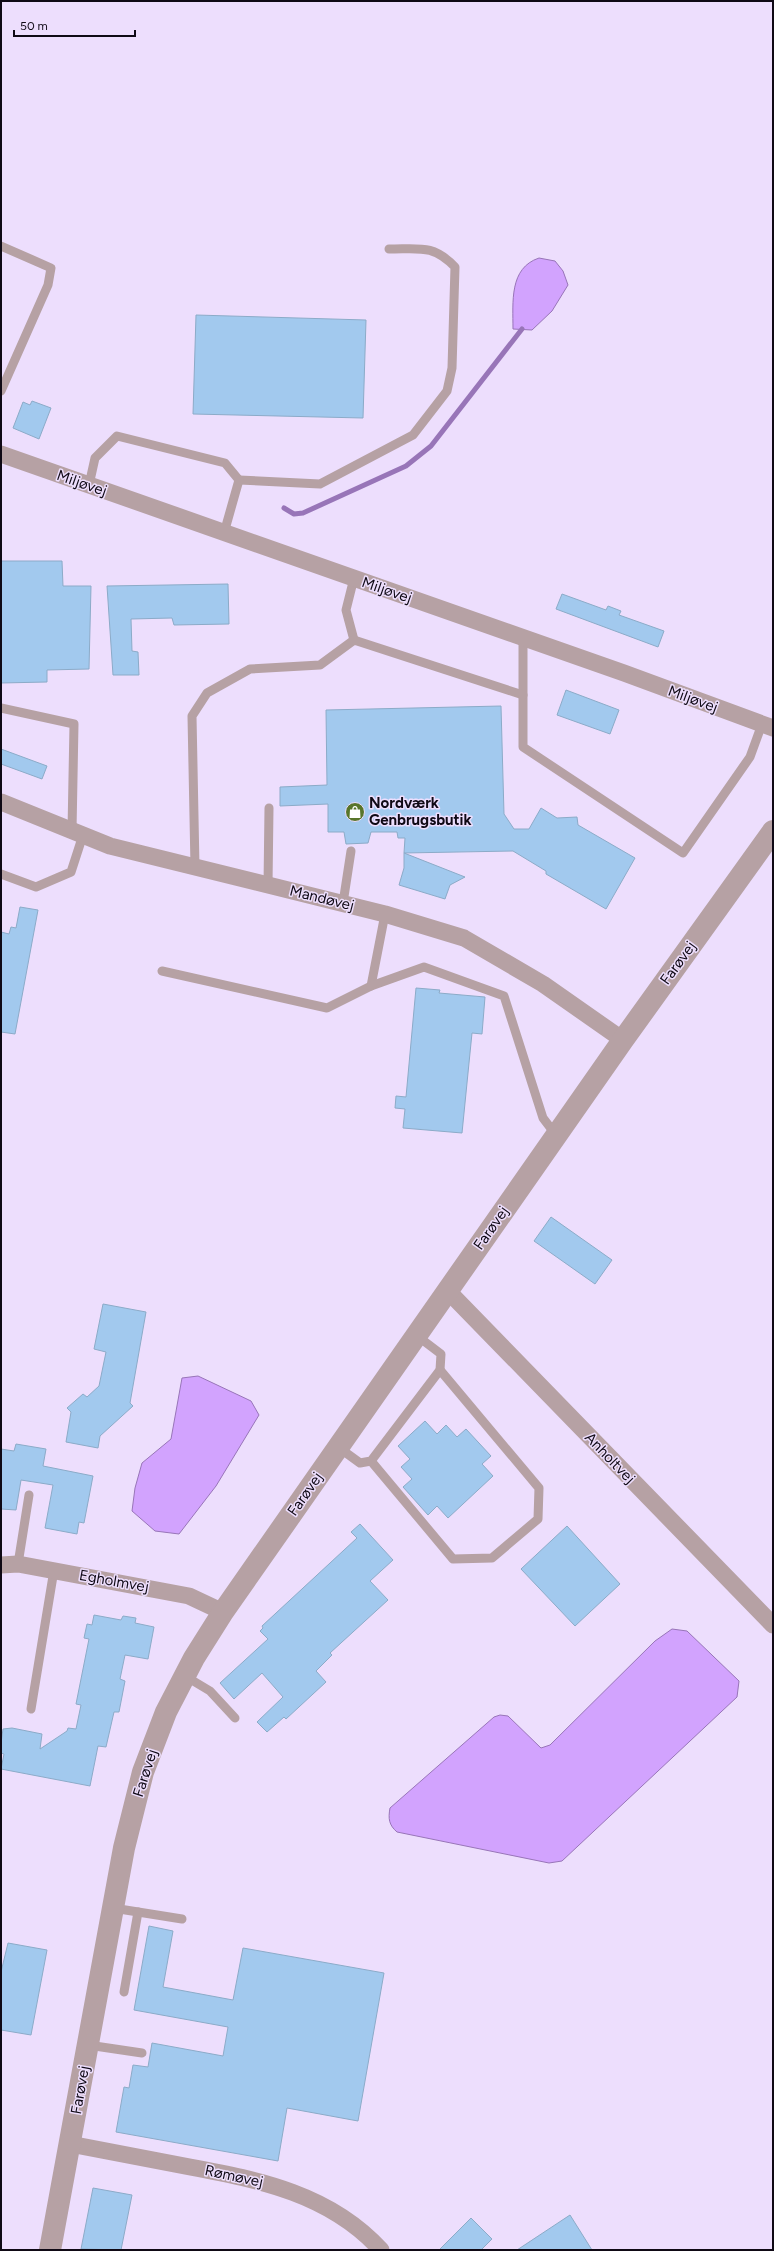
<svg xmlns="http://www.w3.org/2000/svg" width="774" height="2251" font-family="Figtree,sans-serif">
	<rect width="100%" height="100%" fill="#eddefd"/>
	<!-- water -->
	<g fill="#d2a3fe" stroke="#9875b8">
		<path d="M539 258 555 261 563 271 568 285 552 311 532 330 513 329C513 302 509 268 539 258Z"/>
		<path d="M198 1376 251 1401 259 1415 216 1486 179 1534 155 1531 132 1511 135 1488 142 1463 171 1439 182 1378Z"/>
		<path d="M672 1629 687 1631 739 1681 737 1697 562 1861 549 1863 397 1832C389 1825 388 1819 390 1808L494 1717 500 1715 508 1716 541 1748 550 1745 655 1641Z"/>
	</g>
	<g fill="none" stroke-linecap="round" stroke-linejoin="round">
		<!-- stream -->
		<path stroke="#9875b8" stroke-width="5" d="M284 508 294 514 303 513 406 466 431 446 522 329"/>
	</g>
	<!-- building -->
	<g fill="#a2c9ee" stroke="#8cabc8">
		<path d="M196 315 366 320 363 418 193 414Z"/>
		<path d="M32 401 51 408 39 439 13 428 23 402 30 405Z"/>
		<path d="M1 561H62L63 586H91L89 669 47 670V682L1 683Z"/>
		<path d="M228 584 229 624 174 625 172 618 131 619 132 651 138 652 139 675H113L107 586Z"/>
		<path d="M562 594 606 610 608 606 621 611 619 615 664 631 658 647 556 609Z"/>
		<path d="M566 690 619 710 610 734 557 715Z"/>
		<path d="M501 706 504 814 514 829H529L541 808 557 818 577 817 578 825 635 858 606 909 546 874V871L513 851 404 853 405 838H398L397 832H371L368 843 346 844 344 832H328V804L280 806V787L327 785 326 710Z"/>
		<path d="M1 749 47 766 42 779 1 764Z"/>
		<path d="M404 853 465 877 450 885 445 899 399 885 404 868Z"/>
		<path d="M20 907 38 910 15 1034 1 1032V932L9 934 11 927 16 928Z"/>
		<path d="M416 988 440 990 439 993 485 997 482 1034 472 1033 462 1133 403 1128 405 1109 395 1108 396 1096 406 1097Z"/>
		<path d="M551 1217 612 1260 595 1284 534 1241Z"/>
		<path d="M103 1304 146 1312 130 1403 133 1406 100 1436 98 1448 66 1442 71 1412 67 1408 83 1394 87 1397 99 1386 106 1352 94 1349Z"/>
		<path d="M425 1421 437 1434 446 1425 457 1437 466 1429 491 1456 482 1464 493 1476 448 1518 437 1506 428 1515 403 1487 412 1479 401 1467 410 1459 398 1446Z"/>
		<path d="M16 1444 46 1449 43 1466 93 1476 84 1523 79 1522 77 1534 45 1528 53 1485 21 1480 16 1510 1 1509V1449L14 1451Z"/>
		<path d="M360 1524 393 1560 370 1581 388 1600 330 1653 332 1655 316 1671 326 1682 286 1719 284 1717 267 1732 257 1722 283 1697 262 1673 234 1699 220 1683 268 1639 260 1631 263 1628 262 1626 357 1538 351 1532Z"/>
		<path d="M567 1526 620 1584 575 1626 521 1569Z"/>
		<path d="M94 1615 121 1620 123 1616 136 1618 135 1623 154 1627 148 1659 125 1655 120 1679 125 1681 119 1712H114L106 1747 98 1746 90 1786 1 1769 4 1754 1 1753V1743L3 1729 12 1728 42 1734 40 1749 67 1731 68 1728 76 1729 81 1705 76 1704 89 1639 84 1638 87 1624 92 1625Z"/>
		<path d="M149 1926 173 1931 163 1987 233 2000 243 1948 384 1973 358 2121 287 2108 278 2161 116 2132 124 2087 129 2088 133 2065 148 2067 152 2043 223 2056 228 2027 134 2010Z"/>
		<path d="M8 1943 47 1950 31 2035 1 2030V1972Z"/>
		<path d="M93 2188 132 2195 121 2250 81 2249Z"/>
		<path d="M570 2215 592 2250H517Z"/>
		<path d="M471 2218 492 2239 481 2250H439Z"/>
	</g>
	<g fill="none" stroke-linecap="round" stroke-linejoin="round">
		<!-- service -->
		<g stroke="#b6a1a4" stroke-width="9">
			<path d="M1 246 51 268 48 285 1 391"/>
			<path d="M239 480 320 484 413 435 447 391 452 368 455 267C433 244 419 249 389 249"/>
			<path d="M89 485 95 458 117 436 225 463 239 480 224 533"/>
			<path d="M354 578 346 610 354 640"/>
			<path d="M523 638V747L683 853 750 757 762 724"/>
			<path d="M1 708 74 724 72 831"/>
			<path d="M195 867 192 716 207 693 250 669 320 665 354 640 523 695"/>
			<path d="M1 874 36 887 71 872 83 835"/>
			<path d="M268 885 269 808"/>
			<path d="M343 903 351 851"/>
			<path d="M162 971 327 1008 371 986 385 914"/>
			<path d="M371 986 424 967 504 996 543 1118 556 1135"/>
			<path d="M338 1447 360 1463 371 1461 440 1370 441 1354 416 1335"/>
			<path d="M371 1461 453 1559 492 1558 538 1519 539 1488 440 1370"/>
			<path d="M18 1564 29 1495"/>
			<path d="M185 1676 210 1691 235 1718"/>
			<path d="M31 1709 54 1570"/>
			<path d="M113 1908 182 1919"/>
			<path d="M124 1992 138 1912"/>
			<path d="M88 2045 142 2053"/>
		</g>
		<!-- minor -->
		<g stroke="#b6a1a4" stroke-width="17">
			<path d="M1 454 624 673 773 728"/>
			<path d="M1 802 110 846 385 914 464 938 543 984 623 1040"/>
			<path d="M447 1290 773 1625"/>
			<path d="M1 1565 18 1564 189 1596 223 1612"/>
			<path d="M70 2144C110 2152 150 2159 190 2167 260 2180 330 2194 381 2250"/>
		</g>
		<!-- tertiary -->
		<path stroke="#b6a1a4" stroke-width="22" d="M50 2250 124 1848 143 1772 166 1712 194 1658 223 1612 623 1040 773 831"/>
	</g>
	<!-- icons -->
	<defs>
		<symbol id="shop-disc" viewBox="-11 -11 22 22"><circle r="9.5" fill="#58752a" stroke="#eddefd"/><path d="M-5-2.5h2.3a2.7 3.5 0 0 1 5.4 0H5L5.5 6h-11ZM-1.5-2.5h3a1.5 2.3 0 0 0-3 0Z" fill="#fff"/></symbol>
	</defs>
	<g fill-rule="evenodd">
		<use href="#shop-disc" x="344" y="801" width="22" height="22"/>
	</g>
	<g text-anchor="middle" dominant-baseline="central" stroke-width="3" stroke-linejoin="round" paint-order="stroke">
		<!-- street labels -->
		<g font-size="15" fill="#0f0915" stroke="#eddefd">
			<text transform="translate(82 483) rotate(19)">Miljøvej</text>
			<text transform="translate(387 590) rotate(19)">Miljøvej</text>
			<text transform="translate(693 699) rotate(20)">Miljøvej</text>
			<text transform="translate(322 898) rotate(14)">Mandøvej</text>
			<text transform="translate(678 963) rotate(-54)">Farøvej</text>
			<text transform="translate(491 1228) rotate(-55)">Farøvej</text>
			<text transform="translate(610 1458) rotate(46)">Anholtvej</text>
			<text transform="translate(305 1494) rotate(-55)">Farøvej</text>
			<text transform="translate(114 1581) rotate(10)">Egholmvej</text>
			<text transform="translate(145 1773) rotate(-72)">Farøvej</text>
			<text transform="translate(80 2090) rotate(-80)">Farøvej</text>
			<text transform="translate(234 2176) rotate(12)">Rømøvej</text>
		</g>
		<!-- poi labels -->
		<g font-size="15" font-weight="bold" fill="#0f0915" stroke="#eddefd" text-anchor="start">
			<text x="369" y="803">Nordværk<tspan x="369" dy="17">Genbrugsbutik</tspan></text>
		</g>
	</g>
	<!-- border -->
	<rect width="774" height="2251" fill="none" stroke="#0f0915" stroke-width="4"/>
	<!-- scale -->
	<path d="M14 30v6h121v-6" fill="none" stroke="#0f0915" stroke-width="2"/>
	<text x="20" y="30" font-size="12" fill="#0f0915" stroke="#eddefd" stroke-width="3" paint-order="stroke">50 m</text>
</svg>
